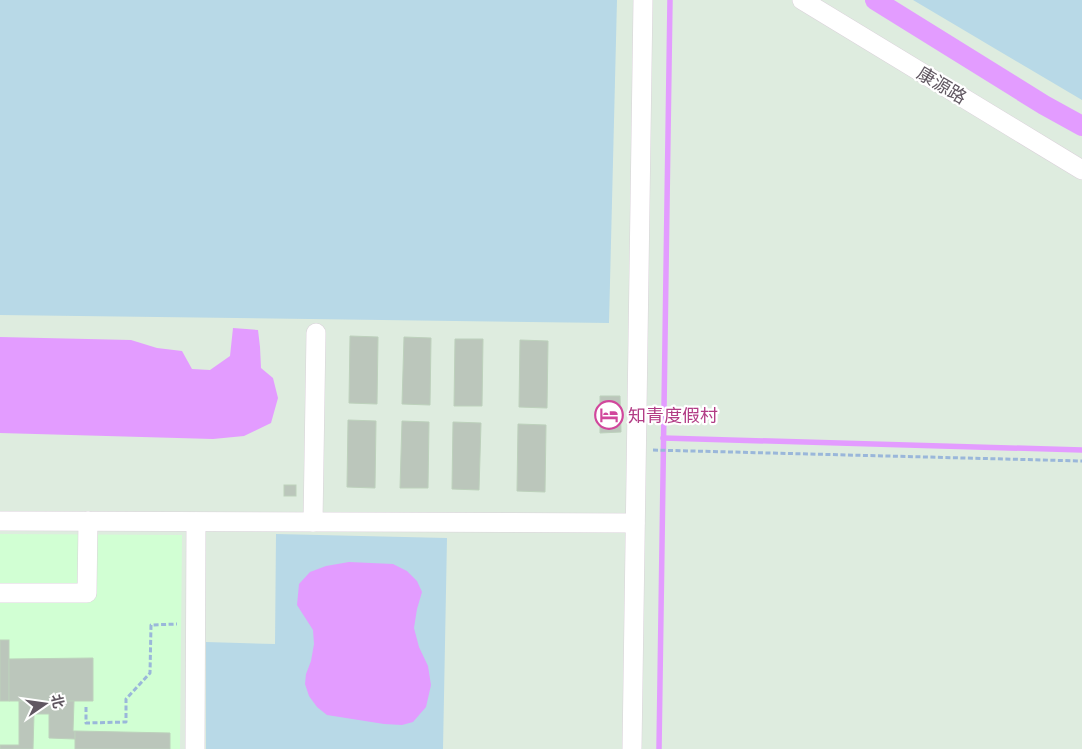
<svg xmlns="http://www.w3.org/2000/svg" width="1082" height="749" font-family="Quicksand,'Noto Sans SC',sans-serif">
	<rect width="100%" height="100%" fill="#deecdf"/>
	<!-- commercial -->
	<path fill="#d1ffd3" d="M0 534 182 535 180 749H0Z"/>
	<!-- green -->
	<g fill="#b8d9e7">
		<path d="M0 0H617L609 323 0 315Z"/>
		<path d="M913 0H1082V100Z"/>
		<path d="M276 534 447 538 443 749H206V642L275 644Z"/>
	</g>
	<!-- water -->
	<g fill="#e39cff">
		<path d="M233 328 258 330 260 347 261 368 273 378 278 398 271 423 244 436 213 439 0 433V337L131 340 157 348 182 351 192 369 210 370 230 356Z"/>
		<path d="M349 562 393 564 407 571 417 581 422 592 417 609 414 628 419 647 428 666 431 685 426 707 413 722 402 725 384 724 327 715 317 707 309 696 305 684 306 674 311 661 314 644 313 630 297 605 299 584 310 572 326 566Z"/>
	</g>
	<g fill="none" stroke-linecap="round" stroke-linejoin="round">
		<!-- stream -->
		<g stroke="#e39cff" stroke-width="5.5">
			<path d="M663 438 1082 450"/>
			<path d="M659 749 670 0"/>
		</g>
		<!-- canal -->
		<path stroke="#e39cff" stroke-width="20" d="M875 0 1044 105 1082 126"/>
	</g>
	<!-- building -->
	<g fill="#bbc6bb" stroke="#bdd1bc">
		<path d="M350 336 378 337 377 404 349 403Z"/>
		<path d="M404 337 431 338 430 405 402 404Z"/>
		<path d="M455 339H483L482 406H454Z"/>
		<path d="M520 340 548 341 547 408 519 407Z"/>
		<path d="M600 396H620L621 432 600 433Z"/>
		<path d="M348 420 376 421 375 488 347 487Z"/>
		<path d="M402 421 429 422 428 488H400Z"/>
		<path d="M453 422 481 423 479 490 452 489Z"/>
		<path d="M518 424 546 425 545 492 517 491Z"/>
		<rect x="284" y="485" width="12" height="11"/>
		<rect x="0" y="640" width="9" height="61"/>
		<path d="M93 658V701H9V659Z"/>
		<path d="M19 701H74L73 731H75V739L49 738V714H34L33 749H0V745H19Z"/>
		<path d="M75 731 170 733V749H75Z"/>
	</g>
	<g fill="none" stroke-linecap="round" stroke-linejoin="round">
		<defs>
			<g id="minor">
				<path d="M802 0 1082 170"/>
				<path d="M0 521 635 523"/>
				<path d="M313 522 316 333"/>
				<path d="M0 593H87L88 521"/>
				<path d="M195 749 196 522"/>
				<path d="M632 749 643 0"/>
			</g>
		</defs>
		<!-- minor casing -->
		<use href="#minor" stroke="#dad2da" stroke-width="20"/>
		<!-- path -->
		<g stroke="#9ab7da" stroke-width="3" stroke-dasharray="5 2.5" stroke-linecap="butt">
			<path d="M653 450 1082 461"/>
			<path d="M86 707V723L126 722V699L150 673 151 625 177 624"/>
		</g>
		<!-- minor -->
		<use href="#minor" stroke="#fff" stroke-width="19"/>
	</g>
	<!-- icons -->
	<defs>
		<symbol id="hotel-ring" viewBox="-11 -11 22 22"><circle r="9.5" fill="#fff" stroke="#d1479c" stroke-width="1.5"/><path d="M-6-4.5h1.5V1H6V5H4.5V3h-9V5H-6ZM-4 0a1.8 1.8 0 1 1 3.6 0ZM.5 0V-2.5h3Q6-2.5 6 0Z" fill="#d1479c"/></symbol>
	</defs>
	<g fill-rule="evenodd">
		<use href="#hotel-ring" x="593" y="399" width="32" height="32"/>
	</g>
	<g text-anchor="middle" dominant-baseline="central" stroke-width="4.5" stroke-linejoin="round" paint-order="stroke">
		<!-- street labels -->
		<g font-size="18" fill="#605761" stroke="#fff">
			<text transform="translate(942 85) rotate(31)">康源路</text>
		</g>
		<!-- hotel labels -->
		<g font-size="18" fill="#b23c85" stroke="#fff" text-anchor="start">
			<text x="628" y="415">知青度假村</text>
		</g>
	</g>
	<!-- north arrow -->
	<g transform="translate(45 704) rotate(77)" stroke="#ffffff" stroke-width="4" paint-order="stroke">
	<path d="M0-4L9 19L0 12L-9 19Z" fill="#605761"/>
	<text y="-8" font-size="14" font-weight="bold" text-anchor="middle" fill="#605761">北</text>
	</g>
</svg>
